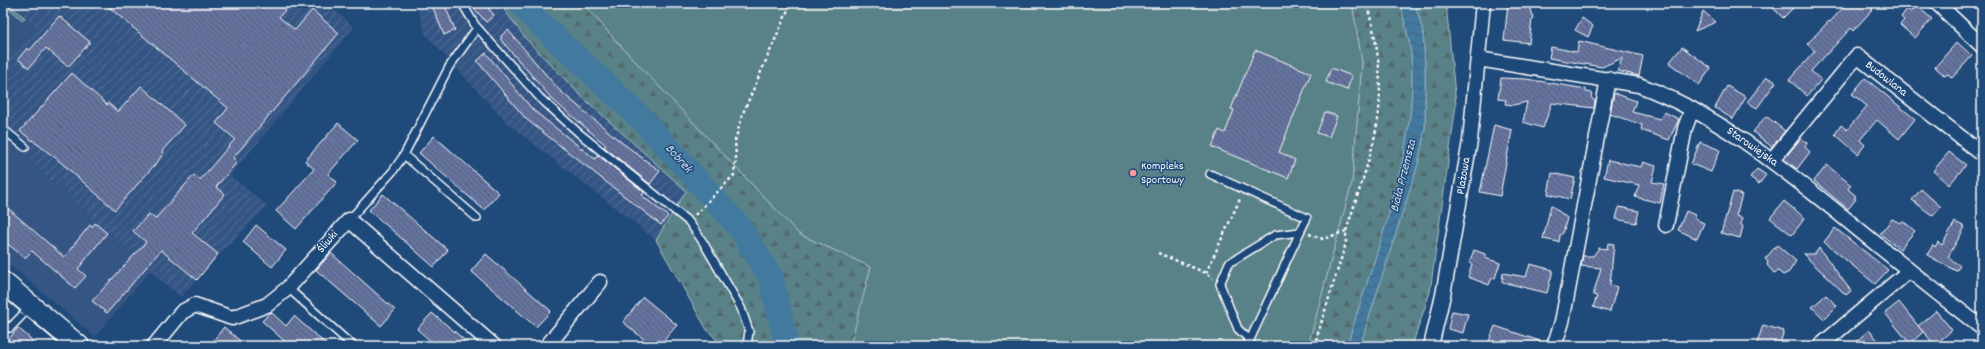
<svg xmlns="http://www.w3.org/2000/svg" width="1985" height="349" font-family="Dekko,sans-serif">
	<defs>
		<pattern id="industrial-furrows" width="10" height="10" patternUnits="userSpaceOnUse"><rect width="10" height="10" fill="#345685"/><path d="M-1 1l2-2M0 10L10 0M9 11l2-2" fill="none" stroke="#526f97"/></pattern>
		<pattern id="grass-dots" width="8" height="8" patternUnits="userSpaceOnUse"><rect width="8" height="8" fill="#598188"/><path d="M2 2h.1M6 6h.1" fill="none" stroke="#53696d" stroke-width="1.8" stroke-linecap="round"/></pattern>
		<pattern id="forest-firs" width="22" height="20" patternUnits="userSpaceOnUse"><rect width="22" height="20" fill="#598188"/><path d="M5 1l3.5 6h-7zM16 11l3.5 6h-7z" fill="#53696d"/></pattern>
		<pattern id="water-waves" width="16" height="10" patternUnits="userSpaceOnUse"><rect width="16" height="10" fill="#42799f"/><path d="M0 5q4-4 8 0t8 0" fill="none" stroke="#476276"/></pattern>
		<pattern id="building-back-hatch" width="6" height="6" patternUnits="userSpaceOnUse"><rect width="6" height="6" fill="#6573a0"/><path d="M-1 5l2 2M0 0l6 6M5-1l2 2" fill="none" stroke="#575e72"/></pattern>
	</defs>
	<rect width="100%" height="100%" fill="#1f4a7a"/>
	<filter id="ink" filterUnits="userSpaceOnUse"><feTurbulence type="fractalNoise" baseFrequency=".025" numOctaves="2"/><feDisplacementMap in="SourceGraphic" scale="8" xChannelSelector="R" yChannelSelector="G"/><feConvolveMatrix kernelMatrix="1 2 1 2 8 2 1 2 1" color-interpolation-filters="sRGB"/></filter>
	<g filter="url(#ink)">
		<!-- built -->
		<g fill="#345685">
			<path d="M3 3H7L37 27 3 67Z"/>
			<path d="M3 137 150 271 95 337 3 259Z"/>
		</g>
		<!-- industrial -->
		<g fill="url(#industrial-furrows)">
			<path d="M7 3H326L354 27 230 176 268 206 231 242 181 297 150 271 3 137V67L37 27Z"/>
			<path d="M416 3H499L526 39 579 94 686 192 656 240 507 123 425 34Z"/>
			<path d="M3 313 18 326 3 341Z"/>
		</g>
		<!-- grass -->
		<path fill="url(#grass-dots)" stroke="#acc0c4" d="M3 3H7L25 18 22 20Z"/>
		<!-- forest -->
		<g fill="url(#forest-firs)" stroke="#acc0c4">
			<path d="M499 3H583L617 42 799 234 871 267 851 346H723L707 330 656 240 686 191 579 94 526 39Z"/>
			<path d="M1352 3H1400C1404 20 1409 36 1411 54 1420 150 1374 254 1347 346H1308L1352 182 1362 62Z"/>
			<path d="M1415 3H1446L1456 105 1430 292 1412 346H1360L1418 164 1425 128V66L1423 32Z"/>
		</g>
		<!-- garden -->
		<path fill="#598188" stroke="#acc0c4" d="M583 3H1352L1362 62 1352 182 1308 346H850L871 267 799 234 617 42Z"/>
		<!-- water -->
		<path fill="url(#water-waves)" stroke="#8eafc5" d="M1400 3H1415L1423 32 1425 66V128L1418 164 1360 346H1347C1374 254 1420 150 1411 54 1409 36 1404 20 1400 3Z"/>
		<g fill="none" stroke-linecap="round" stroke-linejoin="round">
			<!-- river -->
			<path stroke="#42799f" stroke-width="25" d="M521 3 535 19 641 118 741 229 771 278 787 346"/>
		</g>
		<!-- building -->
		<g fill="url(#building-back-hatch)" stroke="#fff">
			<path d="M104 3H291L279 17 295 30 312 10 339 33 233 158 237 162 216 187 225 194 192 233 218 254 197 280 161 250 107 313 92 301 146 242 133 231 149 214 155 219 194 175 200 180 235 139 216 123 228 108Z"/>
			<path d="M431 3H444L455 30 444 35Z"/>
			<path d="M480 3H484L494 15 486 22 474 8Z"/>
			<path d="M1768 3H1798L1783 18Z"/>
			<path d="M1847 3H1867L1873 9 1853 31 1851 28 1811 71 1821 80 1807 96 1789 80 1815 51 1807 44 1829 21 1830 22Z"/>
			<path d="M1508 4 1530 6 1534 19 1532 20 1529 43 1504 40Z"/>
			<path d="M1917 6 1932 19 1915 38 1900 25 1904 20 1901 17 1907 9 1911 12Z"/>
			<path d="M1703 11 1716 22 1695 31Z"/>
			<path d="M59 16 90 42 68 67 46 48 29 68 18 59 27 48 30 50Z"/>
			<path d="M1582 18 1593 26 1588 37 1575 30Z"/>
			<path d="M508 30 559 90 621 142 660 171 650 184 604 147 606 145 553 100 501 40V36Z"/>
			<path d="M1579 41 1643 56 1639 76 1618 71 1622 58 1602 67 1549 58 1551 47 1577 52Z"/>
			<path d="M1957 42 1972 56 1952 78 1948 74 1945 76 1935 67Z"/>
			<path d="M1682 47 1711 68 1699 85 1669 63Z"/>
			<path d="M1255 50 1311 73 1279 152 1295 160 1288 178 1212 147 1219 130 1225 133 1234 110 1231 109Z"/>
			<path d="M486 53 533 110 595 159 598 155 644 192 642 196 668 216 661 225 526 119 477 61Z"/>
			<path d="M1331 68 1352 76 1347 90 1326 82Z"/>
			<path d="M72 73 107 105 108 103 118 112 141 86 185 125 162 151 164 152 158 161 115 210 57 159 20 131Z"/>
			<path d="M1767 77 1776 82 1757 108 1747 102Z"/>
			<path d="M1501 78 1526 79 1586 89V92L1592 93 1591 97 1595 101 1594 108 1552 103 1543 128 1523 122 1527 102 1513 105 1505 104 1506 100 1498 99Z"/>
			<path d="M1865 78 1915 119 1899 139 1877 120 1860 140 1865 145 1858 154 1835 134 1841 125 1847 130 1867 106 1852 94Z"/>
			<path d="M1727 86 1746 97 1733 119 1715 108Z"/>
			<path d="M1614 93 1636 101 1632 112 1660 119 1664 112 1679 119 1669 140 1641 130 1642 125 1610 114Z"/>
			<path d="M1325 112 1337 116 1329 137 1317 133Z"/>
			<path d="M1766 116 1785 131 1772 147 1753 132Z"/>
			<path d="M338 123 358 140 328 174 337 182 296 229 276 211 314 169 305 161Z"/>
			<path d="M1494 125 1512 130 1500 196 1480 192Z"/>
			<path d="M434 136 499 193 484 210 419 153Z"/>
			<path d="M1801 138 1807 143 1805 147 1810 152 1797 169 1784 159Z"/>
			<path d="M1700 142 1720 150 1711 172 1691 164Z"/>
			<path d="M1949 152 1966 165 1949 185 1933 171Z"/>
			<path d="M1608 160 1641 167 1643 162 1656 166 1652 182 1664 184 1660 203 1635 197 1639 185 1604 177Z"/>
			<path d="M1827 165 1851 185 1848 189 1856 196 1854 198 1856 199 1848 209 1814 181Z"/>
			<path d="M1757 169 1766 175 1759 184 1750 177Z"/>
			<path d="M1552 173 1575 178 1570 199 1548 194Z"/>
			<path d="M1921 189 1941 207 1933 216 1912 200Z"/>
			<path d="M1733 192 1742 195 1736 216 1743 218 1741 224 1743 227 1740 238 1721 233Z"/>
			<path d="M383 194 448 250 434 267 369 210Z"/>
			<path d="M1784 201 1805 218 1792 235 1770 218Z"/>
			<path d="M3 204 64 257 90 225 92 227 95 223 107 233 78 269 86 276 75 288 32 251 25 258 3 240Z"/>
			<path d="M1551 205 1567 218 1563 233 1560 235 1559 242 1543 239Z"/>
			<path d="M1619 207 1639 211 1636 223 1616 219Z"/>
			<path d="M1686 211 1695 215V219L1704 223 1697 239 1678 230Z"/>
			<path d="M1892 219 1900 223 1903 221 1915 231 1900 249 1880 234Z"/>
			<path d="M1955 222 1965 227 1948 257 1960 266 1956 271 1927 255 1933 245 1935 247 1938 242 1942 245Z"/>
			<path d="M256 225 286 250 272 267 243 242Z"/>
			<path d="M1835 228 1888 270 1875 284 1824 242Z"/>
			<path d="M1608 243 1614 244 1610 285 1617 287 1610 312 1593 307 1597 296 1593 295 1601 268 1581 266 1583 256H1593L1599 248 1607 249Z"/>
			<path d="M1777 245 1796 261 1789 272 1783 275 1778 271 1774 273 1767 265 1768 262 1765 259Z"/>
			<path d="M1819 248 1851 291 1846 295 1803 254H1815Z"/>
			<path d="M1474 250 1485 254V258L1500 263 1495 278H1492L1489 285 1468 277 1472 264 1469 263Z"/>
			<path d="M331 253 395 310 381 326 316 270Z"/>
			<path d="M486 254 551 311 536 327 471 271Z"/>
			<path d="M1530 264 1553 270 1547 293 1502 282 1503 273 1526 277Z"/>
			<path d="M1826 295 1837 306 1824 319 1812 307Z"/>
			<path d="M643 297 677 325 659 346H652L623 322Z"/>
			<path d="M1899 302 1923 332 1910 344 1885 313Z"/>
			<path d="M1452 311 1468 314 1463 333 1448 329Z"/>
			<path d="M1936 311 1952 330 1935 345 1918 326Z"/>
			<path d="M271 312 286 326 294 316 328 346H290L262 321Z"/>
			<path d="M432 313 454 331 471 346H436L417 329Z"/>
			<path d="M1763 325 1784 331 1779 346H1756Z"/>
			<path d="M1495 326 1546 343V346H1487Z"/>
			<path d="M224 327 246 346H209Z"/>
			<path d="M18 328 39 346H3Z"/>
			<path d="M1869 330 1883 346H1851Z"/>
		</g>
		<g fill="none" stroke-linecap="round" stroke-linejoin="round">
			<defs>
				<g id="service">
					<path d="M462 3 475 25 540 98 580 134 689 222 703 242 741 308 749 331 747 346"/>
					<path d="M3 129 25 147"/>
					<path d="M404 155 477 218"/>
					<path d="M1210 174 1307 218 1300 232 1275 235 1229 263 1220 284 1238 329 1250 340"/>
					<path d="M349 220 393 171 404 155 449 67 477 28"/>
					<path d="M288 288 353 346"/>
					<path d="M3 323 10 328 30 307"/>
					<path d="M1247 346 1300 232"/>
				</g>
				<g id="minor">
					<path d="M1937 3 1982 46"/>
					<path d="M1478 59 1639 85C1718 115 1777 164 1842 216 1888 254 1935 291 1982 328"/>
					<path d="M1772 160 1857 56 1982 154"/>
					<path d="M1666 225 1685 128 1692 109"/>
					<path d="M154 346 182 312 195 305 232 318 267 305 288 288 349 220 494 346"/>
					<path d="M547 346 600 282"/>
					<path d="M1431 346 1443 295 1470 141 1483 3"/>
					<path d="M1554 346 1562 322 1608 79"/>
					<path d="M1820 346 1909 271"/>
				</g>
				<path id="secondary" d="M3 282 79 346"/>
			</defs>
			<!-- service casing -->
			<use href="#service" stroke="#fff" stroke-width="10"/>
			<!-- minor casing -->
			<use href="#minor" stroke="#fff" stroke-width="17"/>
			<!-- secondary casing -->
			<use href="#secondary" stroke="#fff" stroke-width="23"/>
			<!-- path -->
			<g stroke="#fff" stroke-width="2.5" stroke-dasharray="3 3" stroke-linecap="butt">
				<path d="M695 215 734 175 736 157 735 141 743 113 791 3"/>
				<path d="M1309 234 1323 239 1346 231"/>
				<path d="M1158 253 1206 273 1213 278"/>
				<path d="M1206 273 1240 199"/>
				<path d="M94 341 100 346"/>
				<path d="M1314 346 1346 243V231C1357 196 1375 148 1379 111 1382 75 1377 37 1366 3"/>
			</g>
			<!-- service -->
			<use href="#service" stroke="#1f4a7a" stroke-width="7"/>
			<!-- minor -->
			<use href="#minor" stroke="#1f4a7a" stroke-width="14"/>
			<!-- secondary -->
			<use href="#secondary" stroke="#1f4a7a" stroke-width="20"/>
			<!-- tram -->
			<path stroke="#fff" stroke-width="1" d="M3 297 61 346"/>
		</g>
	</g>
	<!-- markers -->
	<circle fill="#ff9aa2" stroke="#1f4a7a" stroke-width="1.5" cx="1133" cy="173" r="4"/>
	<g text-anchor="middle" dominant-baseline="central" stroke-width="3" stroke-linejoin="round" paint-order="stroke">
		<!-- street labels -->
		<g font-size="12" fill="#fff" stroke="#1f4a7a">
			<text transform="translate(1886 79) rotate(38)">Budowlana</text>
			<text transform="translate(1752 147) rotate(35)">Starowiejska</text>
			<text transform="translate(1464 176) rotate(-81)">Plażowa</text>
			<text transform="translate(328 242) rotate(-49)">Śliwki</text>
		</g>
		<!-- poi labels -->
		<g font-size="12" fill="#fff" stroke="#1f4a7a" text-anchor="start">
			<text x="1141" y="166">Kompleks<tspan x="1141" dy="14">Sportowy</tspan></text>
		</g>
		<!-- water labels -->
		<g font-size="13" font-style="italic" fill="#d0dee7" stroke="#1f4a7a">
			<text transform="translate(678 159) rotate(48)">Bobrek</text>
			<text transform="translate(1404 176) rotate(-76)">Biała Przemsza</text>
		</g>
	</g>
	<!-- margin -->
	<rect width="1985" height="349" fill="none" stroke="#1f4a7a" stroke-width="16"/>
	<rect x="8" y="8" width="1969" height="333" fill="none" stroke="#fff" stroke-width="1.5" filter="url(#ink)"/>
</svg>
